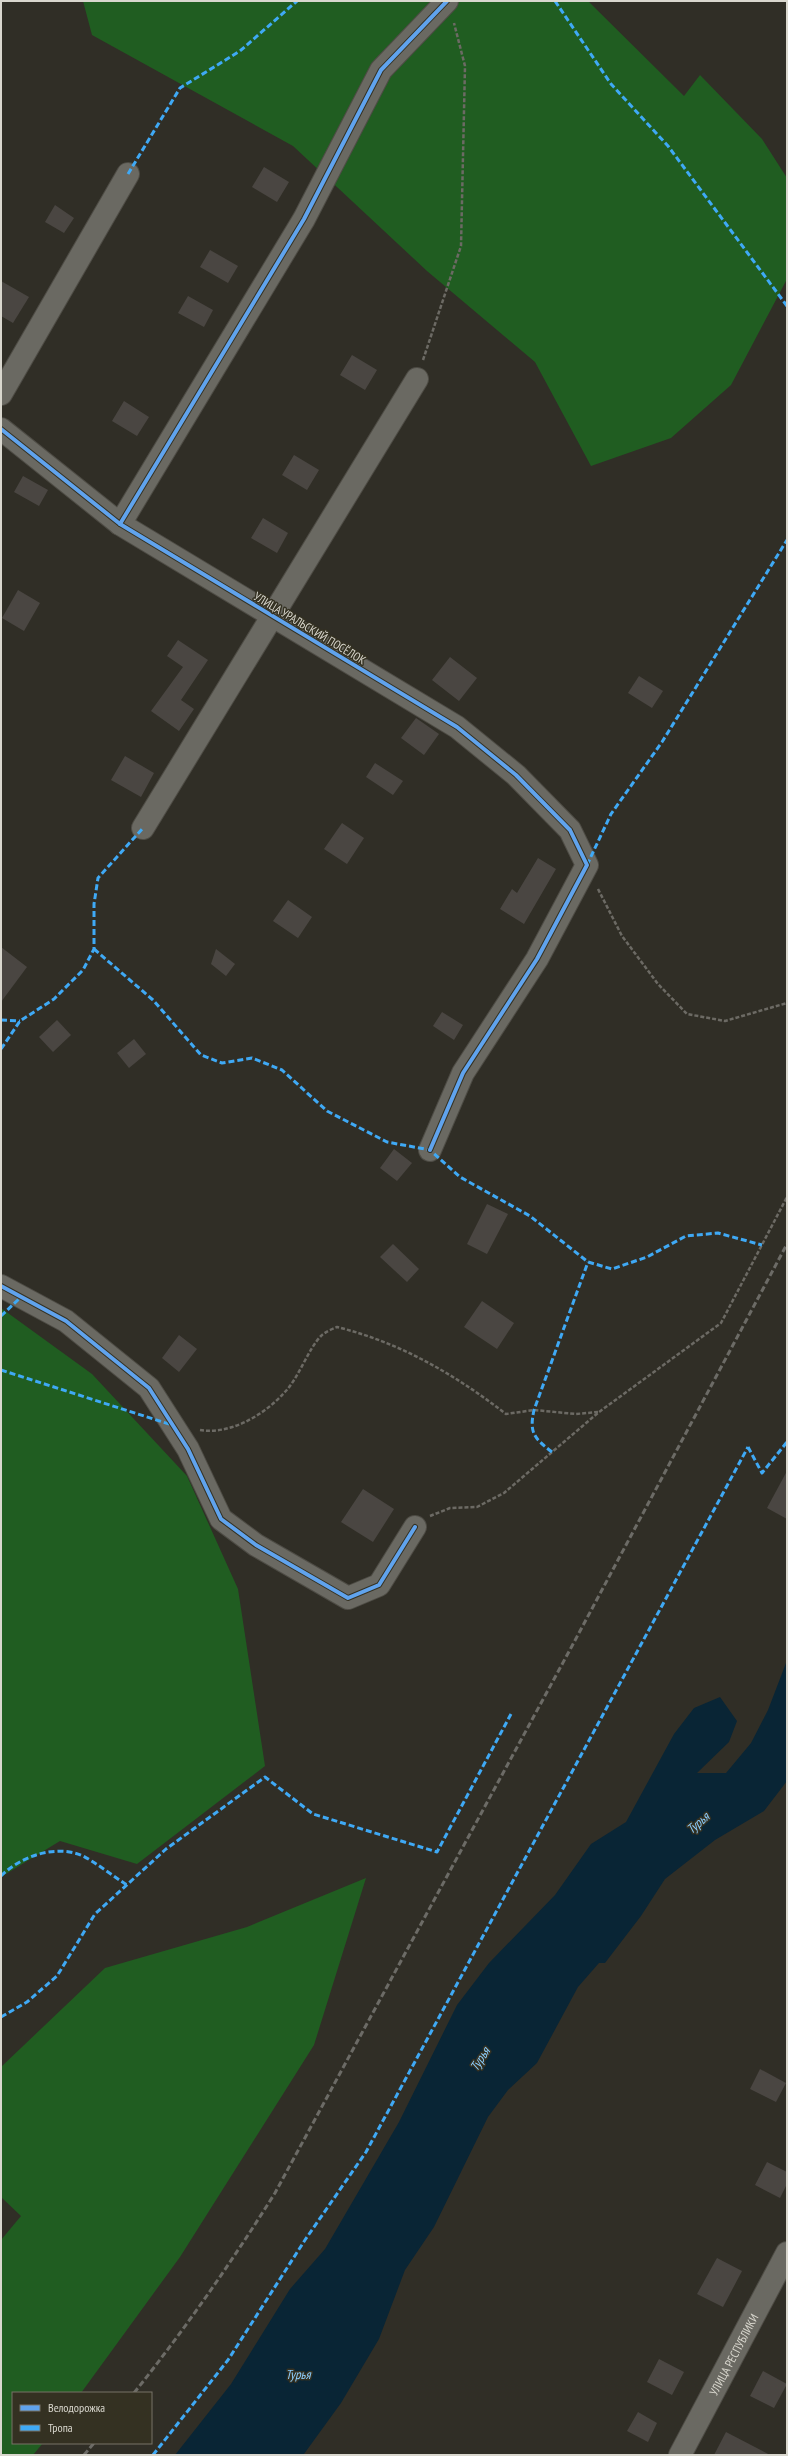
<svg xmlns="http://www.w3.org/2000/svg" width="788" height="2456" font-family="'PT Sans Narrow',sans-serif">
	<rect width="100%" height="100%" fill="#302e26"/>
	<!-- green -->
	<g fill="#205d21">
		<path d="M83 1H588L684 96 700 75 762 139 787 178V279L731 385 671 438 591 466 535 362 427 271 293 146 92 35Z"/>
		<path d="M1 1308 92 1374 187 1476 238 1589 265 1766 137 1864 60 1841 1 1877Z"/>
		<path d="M366 1878 314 2045 180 2257 81 2393H13V2443H43L33 2455H1V2240L21 2216 1 2197V2067L105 1968 247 1927Z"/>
	</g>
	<!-- water -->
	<path fill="#092535" d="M787 1586V1781L764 1811 715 1840 665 1879 641 1916 605 1963H599L578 1987 537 2063 508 2090 488 2117 434 2227 405 2270 379 2339 341 2403 304 2454 175 2455 231 2384 290 2289 325 2249 399 2122 457 2005 489 1963 555 1895 591 1844 626 1822 674 1734 694 1708 720 1697 737 1721 729 1742 697 1773H726L751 1743 768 1710 786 1663Z"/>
	<!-- building -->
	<g fill="#4a4642">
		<path d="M264 167 289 182 277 202 252 187Z"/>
		<path d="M55 205 74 218 64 233 45 222Z"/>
		<path d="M210 250 238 266 228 283 200 267Z"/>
		<path d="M1 281 29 297 13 323 1 316Z"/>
		<path d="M188 296 213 310 204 327 178 313Z"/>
		<path d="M352 355 377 370 365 390 340 375Z"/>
		<path d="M124 401 149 417 137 436 112 421Z"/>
		<path d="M294 455 319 470 307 490 282 475Z"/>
		<path d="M23 476 48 490 39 506 14 492Z"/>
		<path d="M263 518 288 533 277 553 251 538Z"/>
		<path d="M18 590 40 603 24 631 2 618Z"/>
		<path d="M178 640 208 660 181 700 194 709 179 731 151 711 183 667 167 656Z"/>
		<path d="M450 657 477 678 459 701 432 680Z"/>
		<path d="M639 676 663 691 652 708 628 693Z"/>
		<path d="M416 718 439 734 424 755 401 738Z"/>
		<path d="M125 756 154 773 141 797 111 780Z"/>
		<path d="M375 763 403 781 393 795 366 777Z"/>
		<path d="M342 823 364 838 347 864 324 849Z"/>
		<path d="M538 858 556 869 524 924 500 909 512 889 517 893Z"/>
		<path d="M288 900 312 917 298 938 273 921Z"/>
		<path d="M1 947 27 967 1 1002Z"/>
		<path d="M216 949 235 964 226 976 211 964Z"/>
		<path d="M442 1012 463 1025 454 1040 433 1026Z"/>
		<path d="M57 1020 71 1035 53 1052 39 1037Z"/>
		<path d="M134 1039 146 1054 129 1068 117 1053Z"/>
		<path d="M394 1149 412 1163 397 1181 380 1168Z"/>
		<path d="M487 1204 508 1214 487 1254 467 1244Z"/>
		<path d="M393 1244 419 1269 407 1282 380 1257Z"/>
		<path d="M482 1301 514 1323 497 1349 464 1327Z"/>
		<path d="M179 1335 197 1349 179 1372 162 1358Z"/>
		<path d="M787 1471V1519L767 1508Z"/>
		<path d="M363 1489 394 1509 373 1542 341 1522Z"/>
		<path d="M760 2069 786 2083 776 2102 750 2089Z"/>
		<path d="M767 2162 787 2172V2184L780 2198 755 2185Z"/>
		<path d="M717 2258 742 2271 723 2307 697 2294Z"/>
		<path d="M659 2359 684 2372 672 2395 647 2382Z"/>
		<path d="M763 2371 787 2384 774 2408 750 2396Z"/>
		<path d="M638 2412 657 2423 648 2442 627 2431Z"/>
		<path d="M726 2432 770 2455H714Z"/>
	</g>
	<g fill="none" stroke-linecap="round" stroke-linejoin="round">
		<defs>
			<g id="minor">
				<path d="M1 394 128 174"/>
				<path d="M1 429 120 524 457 727 516 775 570 830 587 865 537 959 463 1073 430 1150"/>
				<path d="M120 524 304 219 381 70 447 1"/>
				<path d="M143 828 417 379"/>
				<path d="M1 1286 66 1321 149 1388 188 1449 221 1519 256 1545 348 1598 379 1585 415 1527"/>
				<path id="s1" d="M680 2455 787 2253"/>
			</g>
		</defs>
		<!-- minor casing -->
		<use href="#minor" stroke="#4e4c45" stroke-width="24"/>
		<!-- path -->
		<g stroke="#6c6a64" stroke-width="2.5" stroke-dasharray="4 2" stroke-linecap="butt">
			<path d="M423 360 461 246 465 66 454 23"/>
			<path d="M598 889 622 936 658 984 687 1014 725 1021 787 1003"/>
			<path d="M200 1430C230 1435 264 1415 284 1393 299 1378 308 1349 321 1336 325 1332 332 1329 337 1327 401 1343 454 1374 506 1414L534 1410 576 1414 598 1412"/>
			<path d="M430 1516 450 1508 477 1507 504 1493 599 1412 721 1323 787 1197"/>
		</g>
		<!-- minor -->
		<use href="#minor" stroke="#6a6962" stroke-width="22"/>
		<!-- rail -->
		<g stroke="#6c6b66" stroke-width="3" stroke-dasharray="6 3" stroke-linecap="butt">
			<path d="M134 2393C185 2329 231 2263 275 2193L572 1646 787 1244"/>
			<path d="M84 2455 94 2443"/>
		</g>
		<!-- quiet -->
		<g stroke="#3fa9f5" stroke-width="3" stroke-dasharray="6 3" stroke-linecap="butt">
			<path d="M555 1 611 84 668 146 787 306"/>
			<path d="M128 174 180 88 240 51 297 1"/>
			<path d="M587 865 611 814 662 742 787 540"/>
			<path d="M94 949 153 1000 201 1055 222 1063 252 1058 282 1070 327 1111 387 1142 430 1150 460 1177 530 1216 588 1262 612 1269 647 1257 686 1236 718 1233 762 1245"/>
			<path d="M1 1020 20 1021"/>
			<path d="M1 1049 20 1021 54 999 83 970 94 949V904L98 878 143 828"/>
			<path d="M1 1316 21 1297"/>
			<path d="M1 1370 172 1425"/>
			<path d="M748 1447 762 1473 787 1442"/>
			<path d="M552 1452C534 1438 529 1433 534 1410L588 1262"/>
			<path d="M1 1876C21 1856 56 1844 83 1856 98 1864 113 1876 127 1885"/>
			<path d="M1 2017 27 2002 57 1976 95 1914 166 1849 265 1777 313 1814 437 1852 511 1714"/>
			<path d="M153 2455 228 2360 305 2240 366 2152 748 1447"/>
		</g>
		<defs>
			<g id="cycleway">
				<path d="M1 429 120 524 457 727 516 775 570 830 587 865 537 959 463 1073 430 1150"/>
				<path d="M120 524 304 219 381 70 447 1"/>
				<path d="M1 1286 66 1321 149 1388 188 1449 221 1519 256 1545 348 1598 379 1585 415 1527"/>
			</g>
		</defs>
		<!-- cycleway casing -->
		<use href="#cycleway" stroke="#343122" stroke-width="6"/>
		<!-- cycleway -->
		<use href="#cycleway" stroke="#60a3ed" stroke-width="4"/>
	</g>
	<g text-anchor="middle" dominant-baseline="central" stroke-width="3" stroke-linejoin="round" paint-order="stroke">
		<!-- street labels -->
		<g font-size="12" fill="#d9d7ce" stroke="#343122">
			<text transform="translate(310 628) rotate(31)">УЛИЦА УРАЛЬСКИЙ ПОСЁЛОК</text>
			<text stroke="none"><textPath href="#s1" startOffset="114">УЛИЦА РЕСПУБЛИКИ</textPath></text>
		</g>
		<!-- water labels -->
		<g font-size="13" font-style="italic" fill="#8ccefe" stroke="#343122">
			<text transform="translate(698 1823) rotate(-41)">Турья</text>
			<text transform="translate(480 2059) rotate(-57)">Турья</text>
			<text x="298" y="2374">Турья</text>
		</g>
	</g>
	<!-- border -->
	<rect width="788" height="2456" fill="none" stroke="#d9d7ce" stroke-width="4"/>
	<!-- legend -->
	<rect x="12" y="2392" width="140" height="52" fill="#343122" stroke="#767367"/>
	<rect x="20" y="2405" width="20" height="6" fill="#60a3ed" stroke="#767367"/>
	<text x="48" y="2412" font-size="12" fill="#d9d7ce">Велодорожка</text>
	<rect x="20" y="2425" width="20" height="6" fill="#3fa9f5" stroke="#767367"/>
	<text x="48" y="2432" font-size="12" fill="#d9d7ce">Тропа</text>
</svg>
